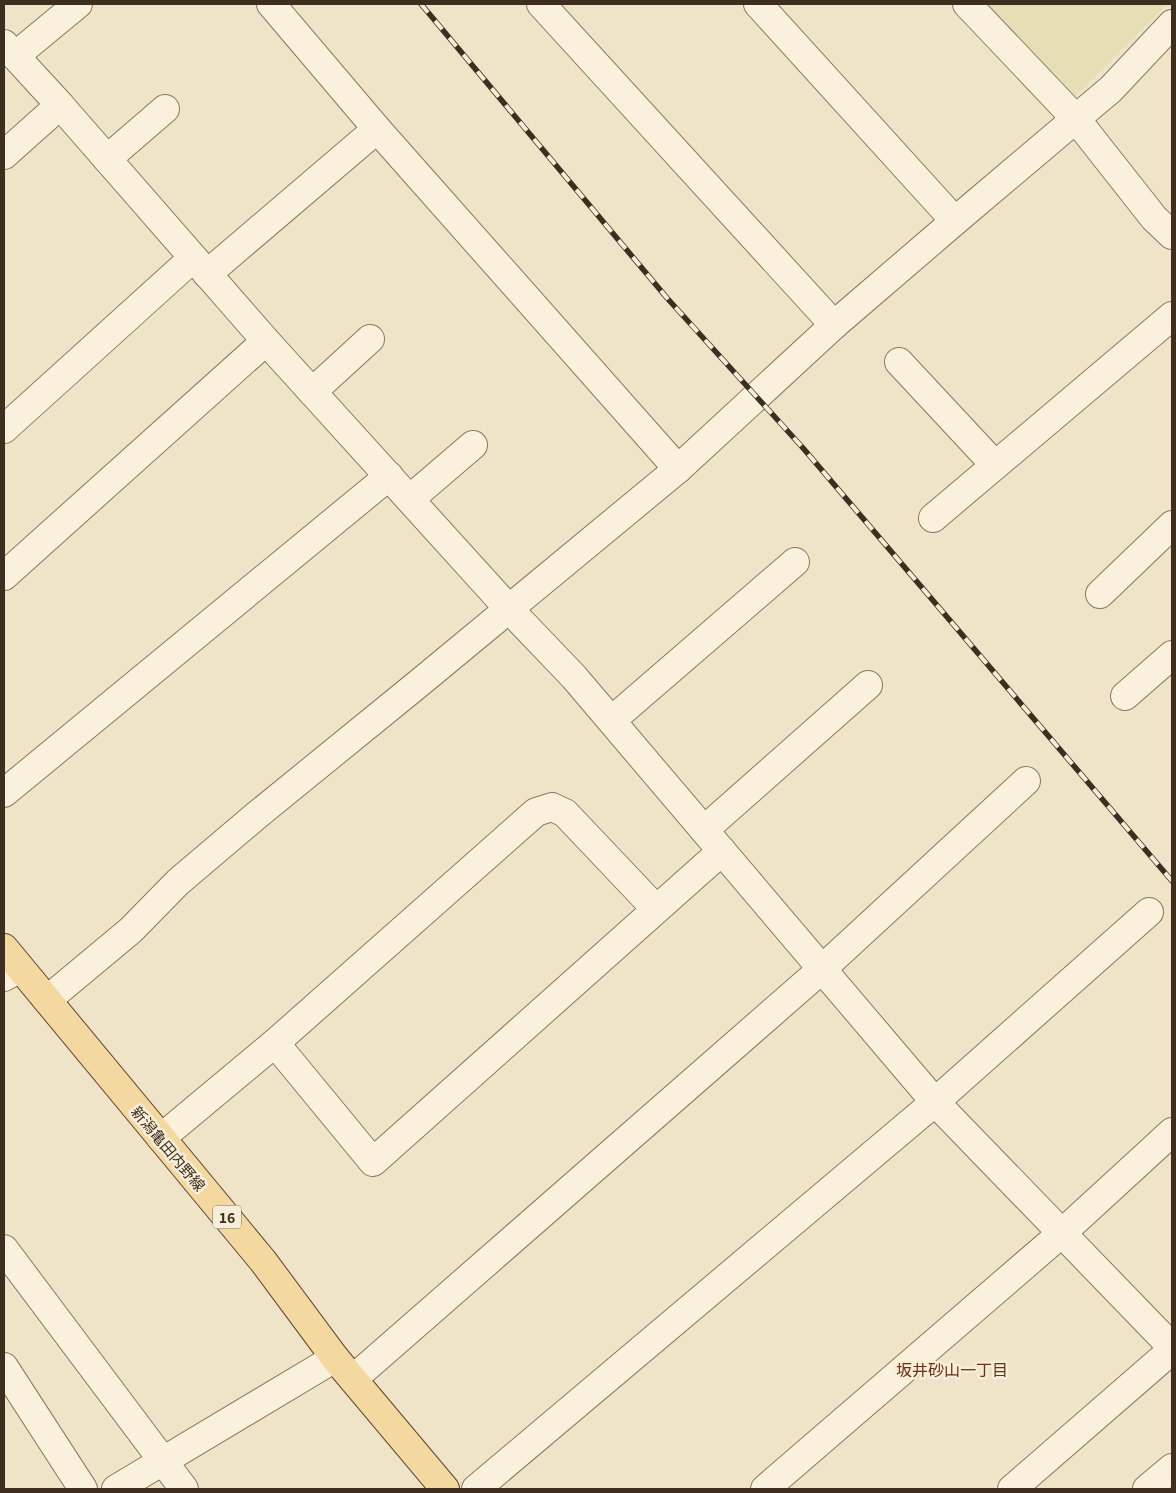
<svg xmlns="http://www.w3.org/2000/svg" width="1176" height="1493" font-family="Georgia,'Noto Sans JP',serif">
	<rect width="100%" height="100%" fill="#f0e4c8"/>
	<!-- farmland -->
	<path fill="#e6deb5" d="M980 4H1167L1072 99Z"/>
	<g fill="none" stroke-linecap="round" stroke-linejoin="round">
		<defs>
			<g id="minor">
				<path d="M271 4 377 129 678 469"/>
				<path d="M541 4 834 325"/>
				<path d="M758 4 955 221"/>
				<path d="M967 4 1076 119 1154 218 1172 235"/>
				<path d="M4 44 60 105 266 341 509 609 574 677 935 1102 1172 1347"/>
				<path d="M15 56 78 4"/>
				<path d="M4 155 60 105"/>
				<path d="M107 159 165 109"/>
				<path d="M207 274 377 129"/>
				<path d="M899 362 995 465"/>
				<path d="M312 392 370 339"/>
				<path d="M4 429 193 258"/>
				<path d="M410 499 473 445"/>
				<path d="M933 518 1172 316"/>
				<path d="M4 576 266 341"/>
				<path d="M1100 594 1172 525"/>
				<path d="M1125 696 1172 655"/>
				<path d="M612 720 795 562"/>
				<path d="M4 793 389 476"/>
				<path d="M704 830 868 685"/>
				<path d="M4 977 20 968"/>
				<path d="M47 1000 131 930 178 882 257 815 418 684 678 469 834 325 955 221 1111 89 1172 24"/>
				<path d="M275 1043 536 812 552 807 565 813 656 909"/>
				<path d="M161 1138 275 1043 373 1162 722 851"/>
				<path d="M4 1249 184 1489"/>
				<path d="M4 1367 83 1489"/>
				<path d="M353 1379 822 969 1026 781"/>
				<path d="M116 1489 335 1358"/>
				<path d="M476 1489 935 1102 1149 912"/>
				<path d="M765 1489 1062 1233 1172 1132"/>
				<path d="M1012 1489 1172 1350"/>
				<path d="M1147 1489 1172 1468"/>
			</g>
			<path id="major" d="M4 948 263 1261 335 1358 445 1489"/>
		</defs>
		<!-- minor casing -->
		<use href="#minor" stroke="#8d765c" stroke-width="30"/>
		<!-- major casing -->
		<use href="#major" stroke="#5b4430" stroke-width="30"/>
		<!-- minor -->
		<use href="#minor" stroke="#faf1dc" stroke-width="28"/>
		<!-- major -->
		<use href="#major" stroke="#f3d9a0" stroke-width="28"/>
		<defs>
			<path id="rail" d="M421 4 667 298 803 448 1172 881"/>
		</defs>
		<!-- rail casing -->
		<use href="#rail" stroke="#3d2e20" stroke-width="5.5"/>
		<!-- rail -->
		<use href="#rail" stroke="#f7eed8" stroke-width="4" stroke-dasharray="11" stroke-linecap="butt"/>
	</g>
	<g text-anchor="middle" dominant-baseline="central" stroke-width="5" stroke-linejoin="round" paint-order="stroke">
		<!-- shield labels -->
		<rect fill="#f7eed8" stroke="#756857" stroke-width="1" x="213" y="1205.5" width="28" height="23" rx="4"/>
		<g font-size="14" font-weight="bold" fill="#3d2e20">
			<text x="227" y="1217">16</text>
		</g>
		<!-- street labels -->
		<g font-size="15" fill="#3d2e20" stroke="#f7eed8">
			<text transform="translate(169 1148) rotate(50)">新潟亀田内野線</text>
		</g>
		<!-- neighbourhood labels -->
		<g font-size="16" fill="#6b2e1e" stroke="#f7eed8">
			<text x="952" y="1369">坂井砂山一丁目</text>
		</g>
	</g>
	<!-- border -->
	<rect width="1176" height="1493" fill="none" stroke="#3d2e20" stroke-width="10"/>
</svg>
